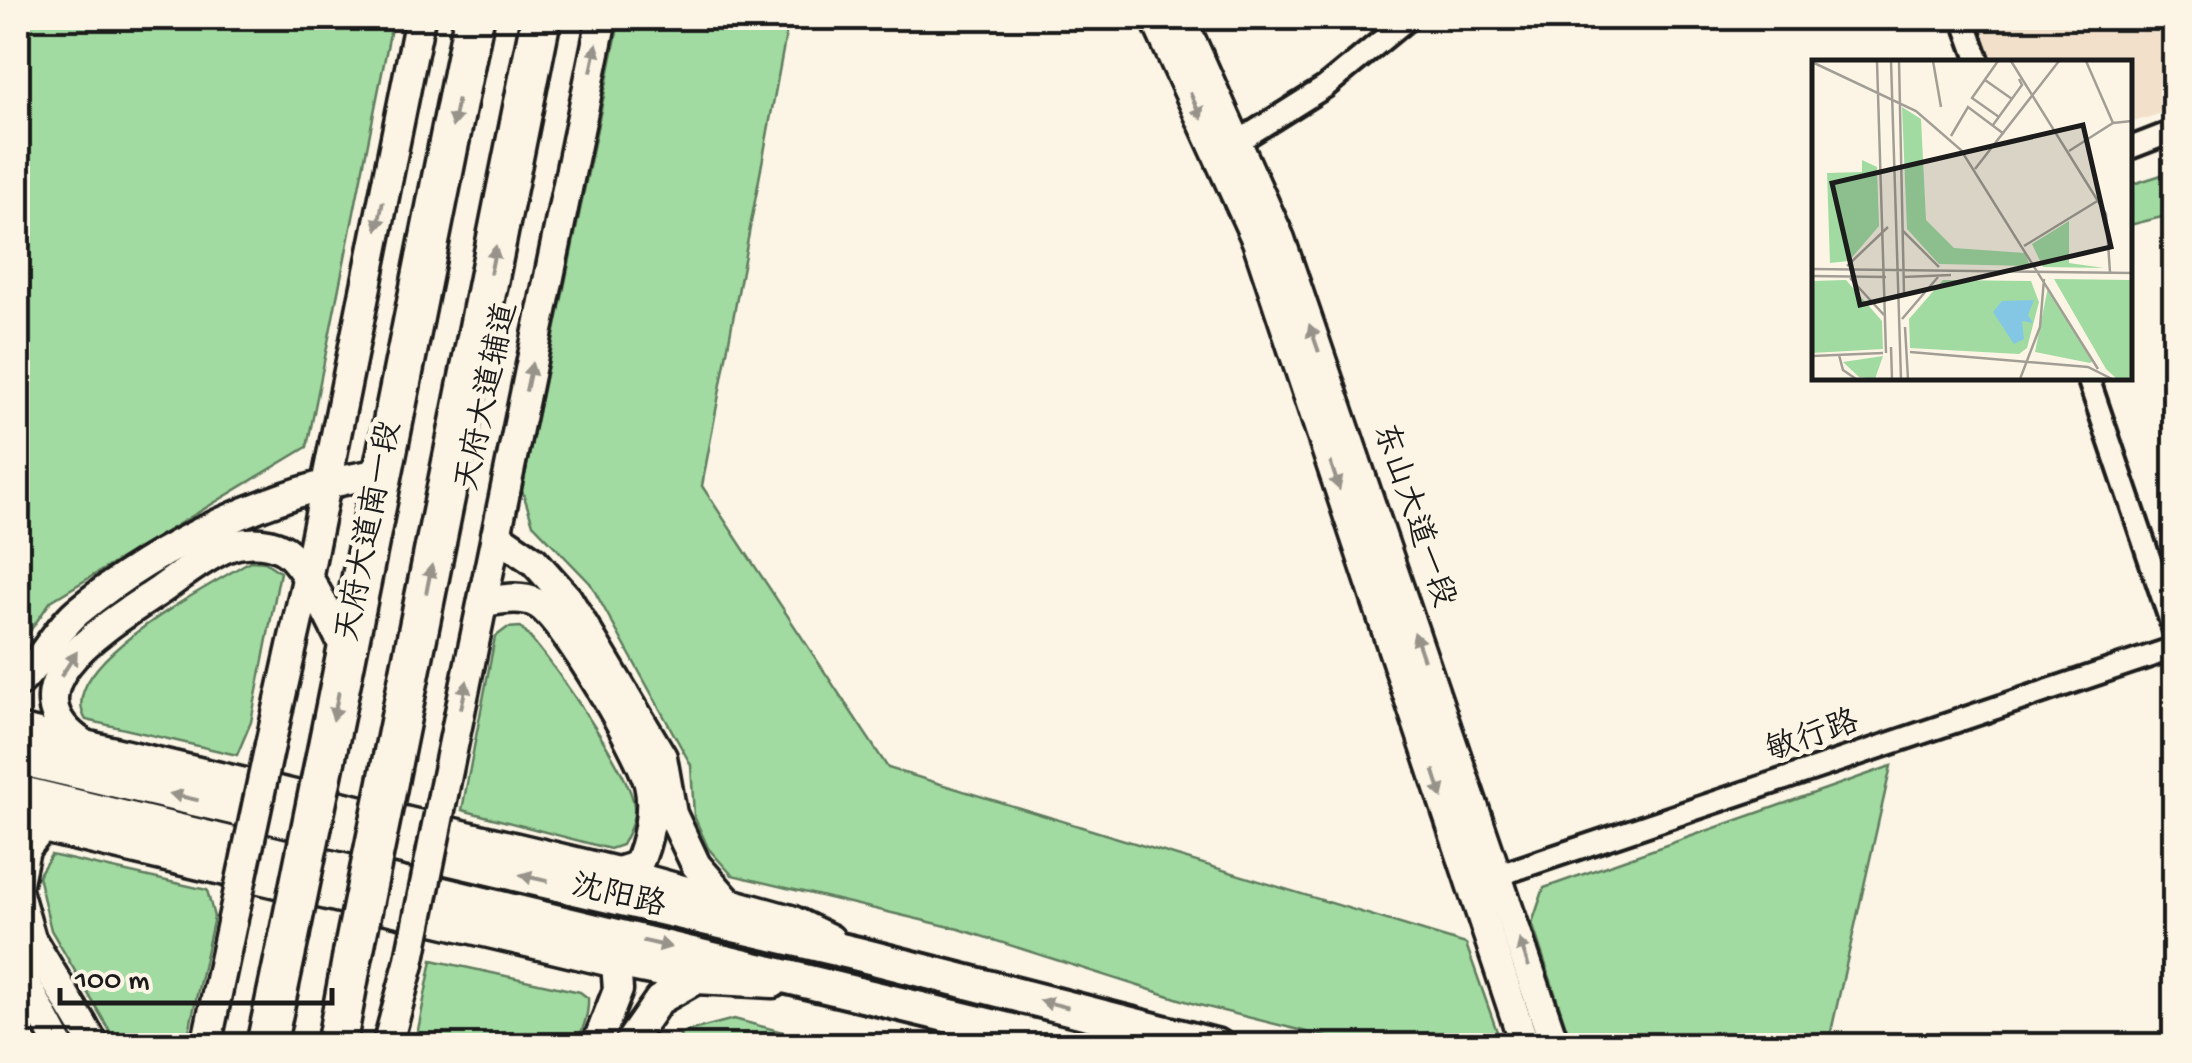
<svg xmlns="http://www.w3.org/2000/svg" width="2192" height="1063" font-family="'Gochi Hand','LXGW WenKai TC',sans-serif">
	<rect width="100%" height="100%" fill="#fcf5e5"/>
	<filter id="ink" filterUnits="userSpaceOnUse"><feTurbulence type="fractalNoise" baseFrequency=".01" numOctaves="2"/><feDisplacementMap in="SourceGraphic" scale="20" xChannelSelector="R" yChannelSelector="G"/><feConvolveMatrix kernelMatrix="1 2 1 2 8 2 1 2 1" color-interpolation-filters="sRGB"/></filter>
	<g filter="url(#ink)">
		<!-- built -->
		<path fill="#f2e0ca" d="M1977 18H2174V109L2130 123V62H1992Z"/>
		<!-- green -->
		<g fill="#a1dba1" stroke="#5e7c5e" stroke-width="2.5">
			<path d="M18 18H393L307 447 51 601 18 648Z"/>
			<path d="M620 18H789L702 486 888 768 1466 944 1500 1040 1497 1045H1359L1195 1004 959 929 732 875 708 848 694 816 691 765 590 583 533 524 522 490Z"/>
			<path d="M2174 171V214L2130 225V185Z"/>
			<path d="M250 561 265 562 280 572 251 722 237 755 86 720C52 665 211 586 250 561Z"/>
			<path d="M520 627C548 654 623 763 633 800 637 817 630 830 622 845L610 849 462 810 495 637 507 628Z"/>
			<path d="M1891 766 1828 1045H1572L1532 923 1544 888Z"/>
			<path d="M51 855 207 890 214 917 186 1045H118L51 930 38 876Z"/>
			<path d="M432 960 580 992 588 998C589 1013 583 1033 573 1046L415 1045Z"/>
			<path d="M734 1019 831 1045H672L684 1032Z"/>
		</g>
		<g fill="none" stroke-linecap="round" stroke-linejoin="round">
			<defs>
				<g id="street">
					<path d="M1963 18 1979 62"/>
					<path d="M1228 148 1325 87 1409 18"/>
					<path d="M2130 148 2174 131"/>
					<path d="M2088 378 2174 631"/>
					<path d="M1487 879 2174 648"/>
				</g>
				<g id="secondary">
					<path d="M1155 18 1257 241 1525 1046"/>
					<path d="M1181 18 1280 239 1555 1046"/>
					<path d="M496 535 534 561 567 598 662 757 672 814 696 865 729 903"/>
					<path d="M483 602C499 600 521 595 536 603 563 615 641 753 649 784 655 809 648 843 637 866L618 872"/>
					<path d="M18 683C41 663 53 633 77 612 159 544 277 488 383 473"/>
					<path d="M18 729 618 872 791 920 830 939"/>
					<path d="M82 743C0 687 113 622 159 591 179 577 201 559 223 549 240 541 265 540 282 549 305 560 334 628 347 652"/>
					<path d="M270 745 307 579 420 18"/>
					<path d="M444 790 602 18"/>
					<path d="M18 822 616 963 696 979 773 983"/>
					<path d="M18 882 25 849 42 828"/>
					<path d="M18 894 31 939 95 1046"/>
					<path d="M18 969 59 1046"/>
					<path d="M206 1046 232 923"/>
					<path d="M387 1046 409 964"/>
					<path d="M596 1046 618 990 616 963"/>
					<path d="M627 1046 659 1000 696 979"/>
				</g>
				<g id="primary">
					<path d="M18 758 858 954 1217 1046"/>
					<path d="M18 792 1075 1046"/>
				</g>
				<g id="highway">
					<path d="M325 761 474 18"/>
					<path d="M389 777 541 18"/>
					<path d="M266 1046 289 937"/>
					<path d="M336 1046 353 954"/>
				</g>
			</defs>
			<!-- street casing -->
			<use href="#street" stroke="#1c1c1c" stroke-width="28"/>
			<!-- secondary casing -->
			<use href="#secondary" stroke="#1c1c1c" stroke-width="35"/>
			<!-- primary casing -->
			<use href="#primary" stroke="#1c1c1c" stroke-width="40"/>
			<!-- highway casing -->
			<use href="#highway" stroke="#1c1c1c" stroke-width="45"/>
			<!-- street -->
			<use href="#street" stroke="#fcf5e5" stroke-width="20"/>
			<!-- secondary -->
			<use href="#secondary" stroke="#fcf5e5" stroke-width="28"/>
			<!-- primary -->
			<use href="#primary" stroke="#fcf5e5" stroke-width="32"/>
			<!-- highway -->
			<use href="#highway" stroke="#fcf5e5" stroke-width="38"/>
			<defs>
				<g id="secondary-bridge">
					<path d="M232 923 270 745"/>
					<path d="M409 964 444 790"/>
				</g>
				<g id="highway-bridge">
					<path d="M289 937 325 761"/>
					<path d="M353 954 389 777"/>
				</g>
			</defs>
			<!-- secondary-bridge casing -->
			<use href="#secondary-bridge" stroke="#1c1c1c" stroke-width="35" stroke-linecap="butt"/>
			<!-- highway-bridge casing -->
			<use href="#highway-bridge" stroke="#1c1c1c" stroke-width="45" stroke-linecap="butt"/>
			<!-- secondary-bridge -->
			<use href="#secondary-bridge" stroke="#fcf5e5" stroke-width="28"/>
			<!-- highway-bridge -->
			<use href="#highway-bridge" stroke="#fcf5e5" stroke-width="38"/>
		</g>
		<!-- one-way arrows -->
		<defs><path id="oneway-solid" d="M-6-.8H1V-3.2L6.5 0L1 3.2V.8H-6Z" transform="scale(2.5)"/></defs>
		<g fill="#97938b">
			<use href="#oneway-solid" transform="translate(594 58) rotate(-78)"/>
			<use href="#oneway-solid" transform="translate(1196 106) rotate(66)"/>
			<use href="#oneway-solid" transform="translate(455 113) rotate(101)"/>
			<use href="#oneway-solid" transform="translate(380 216) rotate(101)"/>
			<use href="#oneway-solid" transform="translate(493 260) rotate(-79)"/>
			<use href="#oneway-solid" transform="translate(1314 338) rotate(-109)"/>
			<use href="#oneway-solid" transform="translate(529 377) rotate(-78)"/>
			<use href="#oneway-solid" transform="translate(1335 476) rotate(72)"/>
			<use href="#oneway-solid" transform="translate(429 579) rotate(-79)"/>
			<use href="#oneway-solid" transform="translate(1419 646) rotate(-109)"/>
			<use href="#oneway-solid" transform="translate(69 664) rotate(-57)"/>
			<use href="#oneway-solid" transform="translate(464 695) rotate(-78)"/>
			<use href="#oneway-solid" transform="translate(336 706) rotate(101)"/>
			<use href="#oneway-solid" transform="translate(1438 784) rotate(72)"/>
			<use href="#oneway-solid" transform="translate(184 797) rotate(-167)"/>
			<use href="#oneway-solid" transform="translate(534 878) rotate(-167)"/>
			<use href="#oneway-solid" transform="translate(657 944) rotate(13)"/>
			<use href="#oneway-solid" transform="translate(1524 953) rotate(-109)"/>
			<use href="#oneway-solid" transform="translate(1054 1004) rotate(-166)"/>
		</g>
	</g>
	<g text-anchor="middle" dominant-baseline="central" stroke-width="10" stroke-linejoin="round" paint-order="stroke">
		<!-- street labels -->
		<g font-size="32" fill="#1c1c1c" stroke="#fcf5e5">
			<text transform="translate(489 397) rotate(-78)">天府大道辅道</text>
			<text transform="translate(1412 516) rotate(71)">东山大道一段</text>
			<text transform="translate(371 532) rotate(-79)">天府大道南一段</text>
			<text transform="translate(1813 738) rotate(-19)">敏行路</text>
			<text transform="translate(618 898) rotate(13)">沈阳路</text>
		</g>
	</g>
	<!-- overview -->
	<g transform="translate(1812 60)">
		<rect width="320" height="320" fill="#fcf5e5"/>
		<path d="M90 47 109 59 114 160 142 188 213 193 218 206 127 204 95 169ZM50 100 65 107 67 166 37 201 18 203 15 113 50 112ZM257 161V203L292 208 231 207 220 184ZM242 219 320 220V319H305L294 309ZM34 220 70 261 71 289 0 293V221ZM131 220 219 221 227 242 215 288 207 294 98 288 97 259ZM236 227 281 301 278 303 223 292ZM71 296 63 319 47 317 31 302Z" fill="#a1dba1"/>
		<path d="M222 240 216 255 221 263 210 261 212 279 202 284 181 252 190 241Z" fill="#84c7e5"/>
		<path fill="none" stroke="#a29e95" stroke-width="2.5" d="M65 1 74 293M79 1 89 319M87 1 92 234M121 1 129 47M186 1 160 38 187 57M199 1 294 154 298 212M274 1 301 63M0 2 104 51 149 90 286 309M173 20 200 39M181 65 210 25 207 19M139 76 156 47 192 74M257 91 301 63 320 61M163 109 247 1M91 171 127 207M212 186 287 140M35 206 76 167M0 209 320 213M0 216 74 217M91 217 139 215M38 218 72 255M90 259 126 217M93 267 96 319M79 287 80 319M98 292 276 307 300 319M27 295 31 310 44 319M0 296 71 293M208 319 228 267 232 219"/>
		<path fill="#1c1c1c" fill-opacity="0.15" stroke="#1c1c1c" stroke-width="5" d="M271 65 299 187 48 245 20 123Z"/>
		<rect width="320" height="320" fill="none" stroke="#1c1c1c" stroke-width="5"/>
	</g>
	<!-- margin -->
	<rect width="2192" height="1063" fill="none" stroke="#fcf5e5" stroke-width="60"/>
	<rect x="30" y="30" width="2132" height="1003" fill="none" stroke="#1c1c1c" stroke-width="4" filter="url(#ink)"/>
	<!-- scale -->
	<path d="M60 988v15h272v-15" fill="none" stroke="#1c1c1c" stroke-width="5"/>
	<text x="75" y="988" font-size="30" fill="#1c1c1c" stroke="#fcf5e5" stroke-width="8" paint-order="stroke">100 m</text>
</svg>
